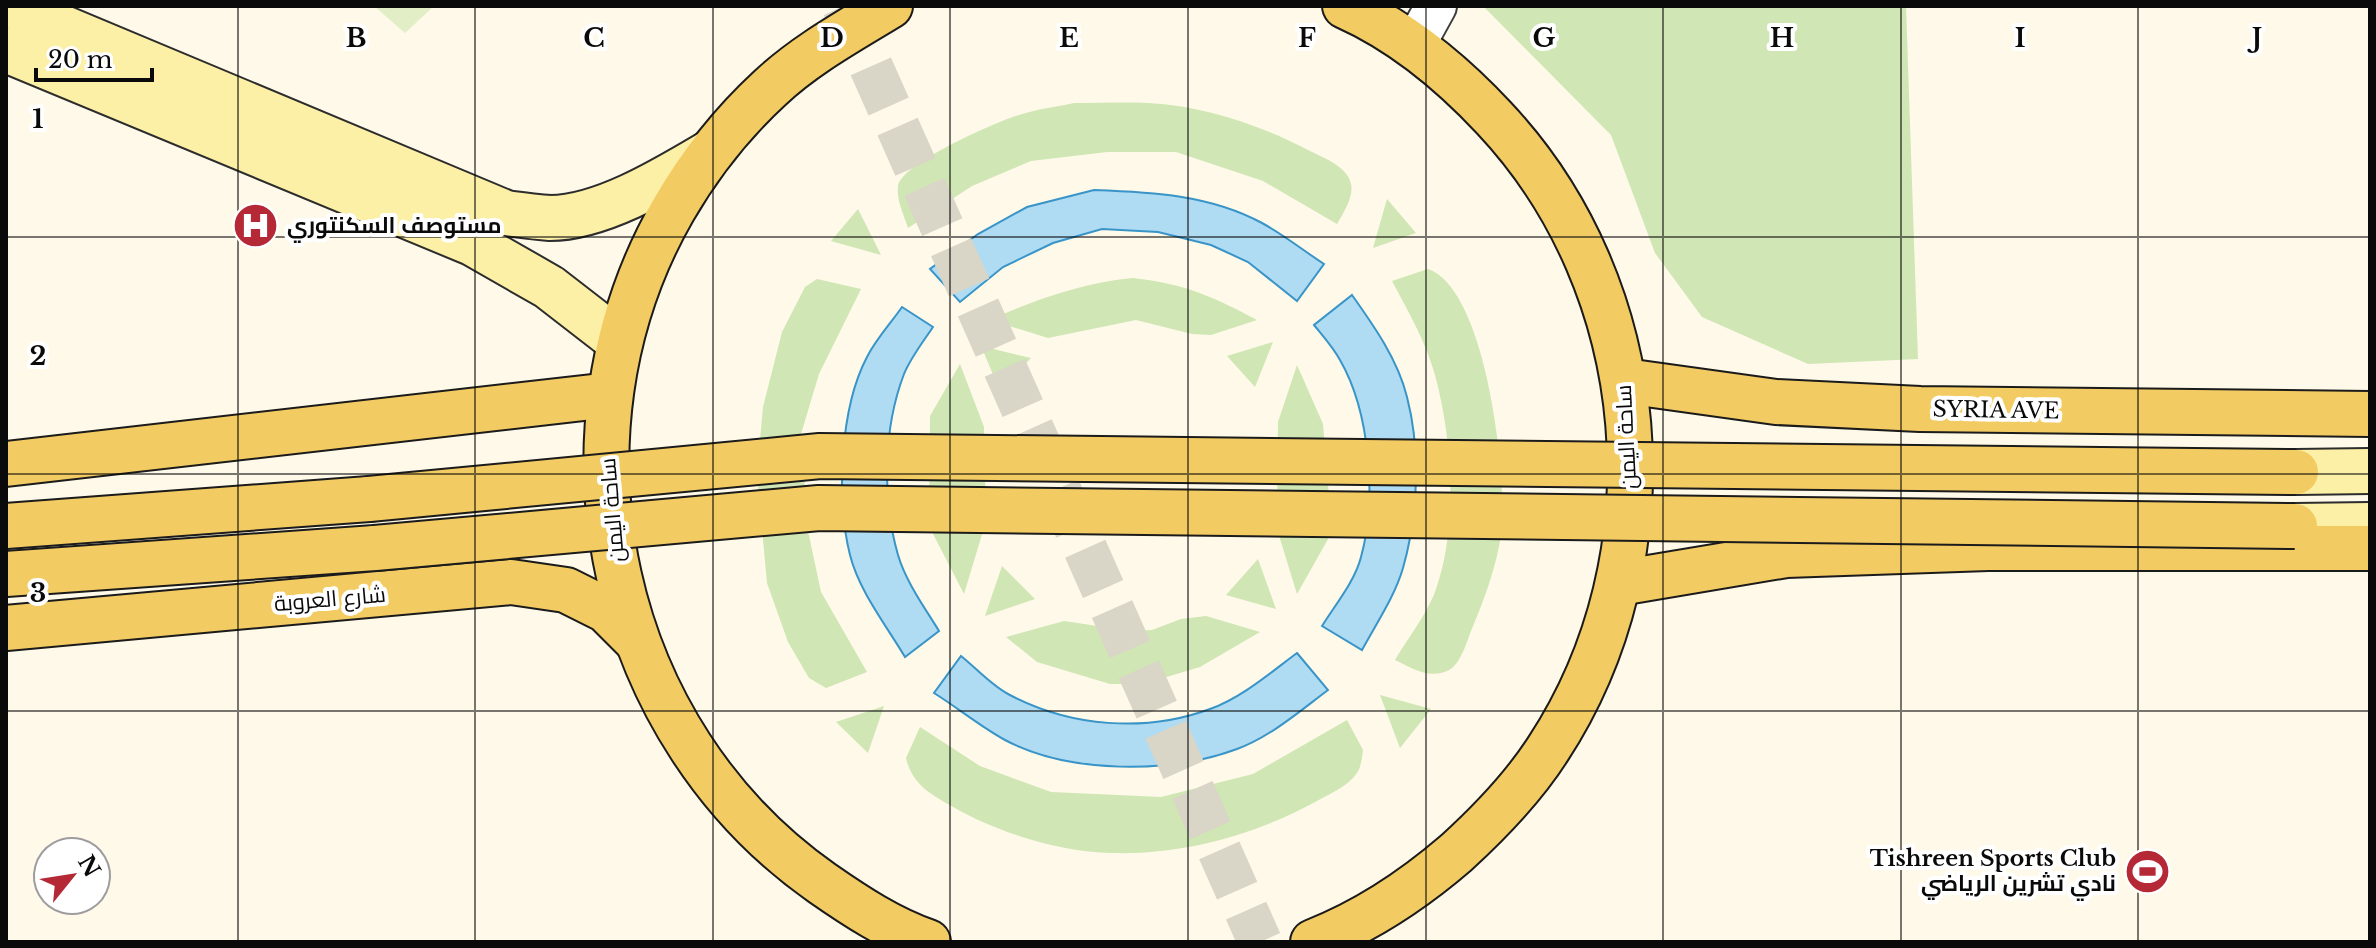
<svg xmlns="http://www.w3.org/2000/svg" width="2376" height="948" font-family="'Libre Baskerville',Cairo,serif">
	<rect width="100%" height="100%" fill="#fef9e8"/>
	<!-- green -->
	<g fill="#d0e6b4">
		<path d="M1483 6H1906L1918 359 1808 364 1702 317 1655 253 1611 135Z"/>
		<path d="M1074 103C1099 103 1123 102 1148 103 1205 106 1260 125 1310 151 1324 158 1348 167 1351 184 1354 197 1343 213 1337 224L1263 181 1176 152H1107L1031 161 972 186 908 228C904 215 896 200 898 186 902 163 996 122 1019 115 1037 109 1056 107 1074 103Z"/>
		<path d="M1387 199 1416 233 1373 248Z"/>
		<path d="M858 209 881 255 831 241Z"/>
		<path d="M1428 269C1486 289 1506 471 1502 525 1499 560 1485 598 1471 631 1466 644 1460 666 1447 671 1428 679 1412 668 1395 660 1408 638 1430 610 1437 586 1458 524 1452 437 1435 375 1426 342 1408 311 1392 281Z"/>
		<path d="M1133 278C1185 284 1212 296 1257 320L1211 335 1192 334 1136 320 1048 338 990 320C1037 299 1082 283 1133 278Z"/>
		<path d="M817 279 861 289 819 374 801 434 808 531 821 592 867 672 826 688 809 678 788 642 767 583 757 474 763 407 782 332 805 287Z"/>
		<path d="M1273 342 1255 387 1227 356Z"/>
		<path d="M981 346 1031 358 1000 391Z"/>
		<path d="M960 364 984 427 986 521 964 594 929 526 930 416Z"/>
		<path d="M1297 365 1323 424 1332 532 1297 594 1277 529 1278 422Z"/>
		<path d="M1258 559 1276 609 1226 595Z"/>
		<path d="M1002 566 1035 599 985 616Z"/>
		<path d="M1206 616 1260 632 1200 667 1143 684H1110L1037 662 1006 637 1064 621 1131 631 1152 630 1181 619Z"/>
		<path d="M1380 695 1431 709 1400 748Z"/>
		<path d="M884 706 868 753 836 722Z"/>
		<path d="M1347 720 1363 750C1362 758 1361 767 1357 773 1347 787 1331 793 1317 801 1255 835 1183 855 1112 853 1060 852 999 833 955 808 932 795 912 785 906 758L920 727 980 766 1051 792 1161 797 1253 774Z"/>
	</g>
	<!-- pitch -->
	<path fill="#e1eec6" d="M374 6H434L405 33Z"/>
	<!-- water -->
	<g fill="#afdcf3" stroke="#3994c7" stroke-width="2">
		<path d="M1094 190C1152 192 1210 195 1262 223 1284 235 1304 251 1324 264L1297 301 1248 262 1211 245 1158 232 1102 229 1053 243 1003 267 960 302 930 269 978 234 1027 207Z"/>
		<path d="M1352 295C1374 326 1398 360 1407 397 1421 451 1418 515 1403 568 1395 596 1376 624 1362 650L1322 626C1335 605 1355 581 1361 557 1377 499 1370 412 1340 360 1333 347 1323 336 1314 325Z"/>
		<path d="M902 307 933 327C923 342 911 357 904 374 883 429 882 499 898 555 906 582 925 608 939 631L905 657C886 625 859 591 850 555 836 499 840 408 867 357 876 339 891 323 902 307Z"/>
		<path d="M1297 653 1328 690C1300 711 1270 737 1237 749 1170 774 1069 774 1005 740 981 727 958 708 934 693L961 656C976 668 991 685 1008 694 1070 727 1145 733 1210 709 1241 698 1270 673 1297 653Z"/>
	</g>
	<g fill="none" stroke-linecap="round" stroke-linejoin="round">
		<!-- secondary-tunnel -->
		<path stroke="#d9d5c7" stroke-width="44" stroke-dasharray="44 22" stroke-linecap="butt" d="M844 6 1260 942"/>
		<defs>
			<path id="street" d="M1414 46 1436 6"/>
			<g id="secondary">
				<path d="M11 6 506 213C521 215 536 217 550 218 602 218 667 178 711 152"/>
				<path d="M6 50 472 243 549 287 620 342"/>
				<path d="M2296 472 2370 471"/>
				<path d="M2295 526 2370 525"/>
			</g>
			<g id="primary">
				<path d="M890 6C849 31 805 55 770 88 732 123 699 165 673 210 543 436 609 734 822 883 855 906 890 929 928 942"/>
				<path d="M1625 381 1776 402 1920 409 2370 414"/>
				<path d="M6 464 610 395"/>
				<path d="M6 526 369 499"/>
				<path d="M6 574 375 548"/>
				<path d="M1619 583 1786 555 1988 548H2370"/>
				<path d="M6 628 511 582 566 590 606 610 637 641"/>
				<path d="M1313 942C1367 921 1413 890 1456 853 1490 822 1523 788 1548 749 1675 555 1653 287 1494 118 1452 73 1401 31 1345 6"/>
			</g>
		</defs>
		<!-- street casing -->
		<use href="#street" stroke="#3d3d3d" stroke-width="44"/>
		<!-- secondary casing -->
		<use href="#secondary" stroke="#2c2c2c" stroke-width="48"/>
		<!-- primary casing -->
		<use href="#primary" stroke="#1b1b1b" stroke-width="48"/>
		<!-- street -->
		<use href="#street" stroke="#fff" stroke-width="40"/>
		<!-- secondary -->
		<use href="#secondary" stroke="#fcefa6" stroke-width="44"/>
		<!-- primary -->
		<use href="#primary" stroke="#f3cb63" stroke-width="44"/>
		<defs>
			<g id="primary-bridge">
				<path d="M369 499 820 456 2296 472"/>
				<path d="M375 548 819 508 2295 526"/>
			</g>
		</defs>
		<!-- primary-bridge casing -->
		<use href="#primary-bridge" stroke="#1b1b1b" stroke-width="48" stroke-linecap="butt"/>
		<!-- primary-bridge -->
		<use href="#primary-bridge" stroke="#f3cb63" stroke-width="44"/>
	</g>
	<!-- grid -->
	<path fill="none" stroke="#0a0a0a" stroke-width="2" stroke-opacity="0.55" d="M238 6V942M475 6V942M713 6V942M950 6V942M1188 6V942M1426 6V942M1663 6V942M1901 6V942M2138 6V942M6 237H2370M6 474H2370M6 711H2370"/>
	<!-- icons -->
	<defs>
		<symbol id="hospital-disc" viewBox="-11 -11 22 22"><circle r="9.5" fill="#b42935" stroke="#fff"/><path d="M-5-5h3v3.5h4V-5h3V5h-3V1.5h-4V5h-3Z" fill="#fff"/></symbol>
		<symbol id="stadium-disc" viewBox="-11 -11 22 22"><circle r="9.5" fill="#b42935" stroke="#fff"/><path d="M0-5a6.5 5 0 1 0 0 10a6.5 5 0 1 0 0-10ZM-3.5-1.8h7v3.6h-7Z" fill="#fff"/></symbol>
	</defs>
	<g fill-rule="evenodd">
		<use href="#hospital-disc" x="230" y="200" width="51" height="51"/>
		<use href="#stadium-disc" x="2122" y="846" width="51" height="51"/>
	</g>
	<g text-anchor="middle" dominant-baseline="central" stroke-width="8" stroke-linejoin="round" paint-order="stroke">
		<!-- poi labels -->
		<g font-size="22" font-weight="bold" fill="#0a0a0a" stroke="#fff" text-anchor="start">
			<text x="287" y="225">مستوصف السكنتوري</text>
			<text x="2116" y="858" text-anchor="end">Tishreen Sports Club<tspan x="2116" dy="25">نادي تشرين الرياضي</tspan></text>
		</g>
		<!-- street labels -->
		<g font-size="22" fill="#0a0a0a" stroke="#fff">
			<text transform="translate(1996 410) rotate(1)">SYRIA AVE</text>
			<text transform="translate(1626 437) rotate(-93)">ساحة اليمن</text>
			<text transform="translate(612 510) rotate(-95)">ساحة اليمن</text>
			<text transform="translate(330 599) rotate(-5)">شارع العروبة</text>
		</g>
	</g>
	<g font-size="26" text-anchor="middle" font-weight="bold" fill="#0a0a0a" stroke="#fff" stroke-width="8" stroke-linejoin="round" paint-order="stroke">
		<text x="356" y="47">B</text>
		<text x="594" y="47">C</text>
		<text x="832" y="47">D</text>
		<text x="1069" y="47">E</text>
		<text x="1307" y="47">F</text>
		<text x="1544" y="47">G</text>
		<text x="1782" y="47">H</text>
		<text x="2020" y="47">I</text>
		<text x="2257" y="47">J</text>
		<text x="38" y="128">1</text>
		<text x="38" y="365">2</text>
		<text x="38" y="602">3</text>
	</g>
	<!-- border -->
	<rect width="2376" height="948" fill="none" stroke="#0a0a0a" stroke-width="16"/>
	<!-- north arrow -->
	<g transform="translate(72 876) rotate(60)"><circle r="38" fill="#ffffff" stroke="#9d9d9d" stroke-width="2"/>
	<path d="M0-6L14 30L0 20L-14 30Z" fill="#b42935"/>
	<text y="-12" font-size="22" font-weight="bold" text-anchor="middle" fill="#0a0a0a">N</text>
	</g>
	<!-- scale -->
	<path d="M36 68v12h116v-12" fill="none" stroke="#0a0a0a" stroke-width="4"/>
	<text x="48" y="68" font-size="24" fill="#0a0a0a" stroke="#ffffff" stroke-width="6" paint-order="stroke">20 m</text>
</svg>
